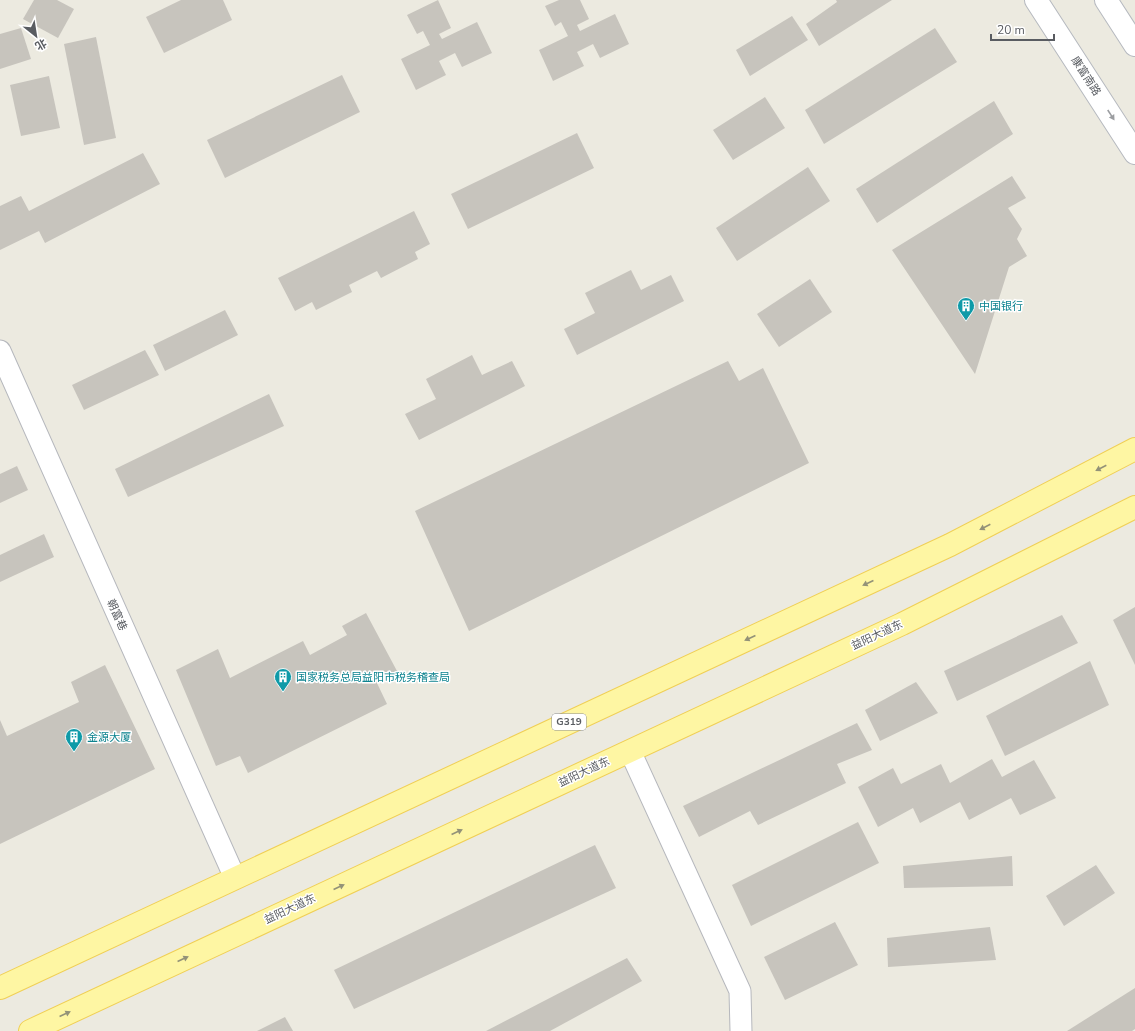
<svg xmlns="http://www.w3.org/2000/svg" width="1135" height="1031" font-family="'Nunito Sans','Noto Sans SC',sans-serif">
	<rect width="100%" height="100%" fill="#eceae0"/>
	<!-- building -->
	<g fill="#c7c4bd">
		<path d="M34 0H57L74 9 58 38 23 19Z"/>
		<path d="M181 0H223L232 20 164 53 146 17Z"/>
		<path d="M438 0 451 28 439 34 442 39 477 22 492 53 462 67 455 53 439 61 446 75 416 90 401 59 430 45 423 31 417 34 407 15Z"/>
		<path d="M559 0H580L589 19 577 25 580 31 615 14 629 44 600 58 593 44 577 52 584 66 553 81 539 50 568 36 561 22 555 26 545 6Z"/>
		<path d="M836 0H892L819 46 806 24 837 2Z"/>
		<path d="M792 16 808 40 750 76 736 50Z"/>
		<path d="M21 28 31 59 0 69V34Z"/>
		<path d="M935 28 957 62 824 144 805 110Z"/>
		<path d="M96 37 116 138 84 145 64 44Z"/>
		<path d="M342 75 360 112 225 178 207 140Z"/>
		<path d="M49 76 60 128 21 136 10 85Z"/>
		<path d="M765 97 785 128 733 160 713 130Z"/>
		<path d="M994 101 1013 134 877 223 856 189Z"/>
		<path d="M577 133 594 168 468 229 451 194Z"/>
		<path d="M143 153 160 184 45 243 39 231 0 250V206L21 196 29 211Z"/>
		<path d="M808 167 830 201 737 261 716 228Z"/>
		<path d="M1012 176 1026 198 1008 208 1022 229 1017 239 1027 256 1009 267 975 374 892 250Z"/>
		<path d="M414 211 430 244 415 252 418 259 381 278 377 271 349 285 352 292 316 310 312 302 295 311 278 278Z"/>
		<path d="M631 270 641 290 671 275 684 301 577 355 564 329 595 313 585 293Z"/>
		<path d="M810 279 832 312 779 347 757 314Z"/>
		<path d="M225 310 238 335 165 371 153 345Z"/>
		<path d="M145 350 159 375 84 410 72 385Z"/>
		<path d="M472 355 482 375 512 361 525 386 419 440 405 414 436 399 426 379Z"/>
		<path d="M728 361 739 381 763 368 809 463 469 631 415 511Z"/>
		<path d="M269 394 284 426 128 497 115 469Z"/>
		<path d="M17 466 28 490 0 503V474Z"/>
		<path d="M44 534 54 557 0 582V555Z"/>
		<path d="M1135 607V665L1113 620Z"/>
		<path d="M366 613 397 671 376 681 387 704 248 773 240 756 216 766 176 670 218 649 230 678 303 641 310 655 347 635 342 626Z"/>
		<path d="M1062 615 1078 643 957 701 944 671Z"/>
		<path d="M1090 661 1109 705 1005 756 986 716Z"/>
		<path d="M105 665 155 769 0 844V720L7 736 79 702 71 682Z"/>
		<path d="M916 682 938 713 880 741 865 710Z"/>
		<path d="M857 723 872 750 837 764 846 783 758 825 750 811 699 837 683 806Z"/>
		<path d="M992 759 1002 777 1034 760 1056 798 1020 815 1011 798 969 820 960 802 920 823 913 808 878 827 858 787 893 768 901 784 941 764 950 783Z"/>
		<path d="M858 822 879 863 751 926 732 885Z"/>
		<path d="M595 845 616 888 354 1009 334 970Z"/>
		<path d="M1012 856 1013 886 904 888 903 866Z"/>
		<path d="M1096 865 1115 893 1064 926 1046 896Z"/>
		<path d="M835 922 858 965 785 1000 764 957Z"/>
		<path d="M990 927 996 960 888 967 887 938Z"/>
		<path d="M627 958 642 981 550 1031H486Z"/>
		<path d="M1135 988V1029L1132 1031H1067Z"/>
		<path d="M285 1017 293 1031H257Z"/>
	</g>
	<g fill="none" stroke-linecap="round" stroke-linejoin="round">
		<defs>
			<g id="street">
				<path d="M0 351 235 878"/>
				<path d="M630 751 740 991 741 1031"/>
			</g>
			<g id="secondary">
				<path d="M1036 0 1135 153"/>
				<path d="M1106 0 1135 45"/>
			</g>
			<g id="primary">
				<path d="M0 988 950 545 1135 449"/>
				<path d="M30 1031 902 624 1135 507"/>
			</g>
		</defs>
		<!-- street casing -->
		<use href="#street" stroke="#b6b8bd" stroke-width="23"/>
		<!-- secondary casing -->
		<use href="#secondary" stroke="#b6b9bf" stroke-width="24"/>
		<!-- primary casing -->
		<use href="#primary" stroke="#f0cf55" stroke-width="24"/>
		<!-- street -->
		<use href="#street" stroke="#fff" stroke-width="21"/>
		<!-- secondary -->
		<use href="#secondary" stroke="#fff" stroke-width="22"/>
		<!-- primary -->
		<use href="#primary" stroke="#fef6a3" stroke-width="22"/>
	</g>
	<!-- one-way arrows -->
	<defs><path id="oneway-solid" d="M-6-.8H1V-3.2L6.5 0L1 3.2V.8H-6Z"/></defs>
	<use fill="#9b9da0" href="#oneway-solid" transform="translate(1111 115) rotate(57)"/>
	<g fill="#939278">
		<use href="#oneway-solid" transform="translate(1101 468) rotate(153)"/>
		<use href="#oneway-solid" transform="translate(985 527) rotate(153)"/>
		<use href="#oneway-solid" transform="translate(868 583) rotate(155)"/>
		<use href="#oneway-solid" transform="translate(750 638) rotate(155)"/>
		<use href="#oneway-solid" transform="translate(457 832) rotate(-25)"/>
		<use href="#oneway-solid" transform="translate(339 887) rotate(-25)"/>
		<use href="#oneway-solid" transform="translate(183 959) rotate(-25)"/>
		<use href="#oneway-solid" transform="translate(65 1014) rotate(-25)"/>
	</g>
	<!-- icons -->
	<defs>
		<symbol id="building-pin" viewBox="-11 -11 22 30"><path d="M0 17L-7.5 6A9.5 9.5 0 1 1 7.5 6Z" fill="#0f9aa8" stroke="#fff"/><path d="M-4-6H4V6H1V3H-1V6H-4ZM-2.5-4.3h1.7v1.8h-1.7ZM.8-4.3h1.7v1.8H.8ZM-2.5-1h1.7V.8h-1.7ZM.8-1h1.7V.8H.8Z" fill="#fff"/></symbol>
	</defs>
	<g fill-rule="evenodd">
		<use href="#building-pin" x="956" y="296" width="20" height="27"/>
		<use href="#building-pin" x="273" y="667" width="20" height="27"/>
		<use href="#building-pin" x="64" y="727" width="20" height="27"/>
	</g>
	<g text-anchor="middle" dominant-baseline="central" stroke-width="3" stroke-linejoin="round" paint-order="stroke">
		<!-- shield labels -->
		<rect fill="#fff" stroke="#8b8d90" stroke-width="1" x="552" y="714" width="34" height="16" rx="3"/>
		<g font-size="10" font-weight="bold" fill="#595c61">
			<text x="569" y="722">G319</text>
		</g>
		<!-- street labels -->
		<g font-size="11" fill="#595c61" stroke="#fff">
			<text transform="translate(1086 76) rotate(57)">康富南路</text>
			<text transform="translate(117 615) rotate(66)">朝富巷</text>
			<text transform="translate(877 635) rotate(-25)">益阳大道东</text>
			<text transform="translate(584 772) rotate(-25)">益阳大道东</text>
			<text transform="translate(290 909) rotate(-25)">益阳大道东</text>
		</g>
		<!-- culture labels -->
		<g font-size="11" fill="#0d838f" stroke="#fff" text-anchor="start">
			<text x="979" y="306">中国银行</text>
			<text x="296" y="677">国家税务总局益阳市税务稽查局</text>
			<text x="87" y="737">金源大厦</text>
		</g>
	</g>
	<!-- north arrow -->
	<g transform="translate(36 36) rotate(150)" stroke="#ffffff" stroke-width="3" paint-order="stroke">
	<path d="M0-3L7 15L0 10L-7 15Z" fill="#595c61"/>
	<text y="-6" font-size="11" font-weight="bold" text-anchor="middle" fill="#595c61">北</text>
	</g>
	<!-- scale -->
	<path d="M991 34v6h63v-6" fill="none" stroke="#595c61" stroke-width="2"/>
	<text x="997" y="34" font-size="12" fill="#595c61" stroke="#ffffff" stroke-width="3" paint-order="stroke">20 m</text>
</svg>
